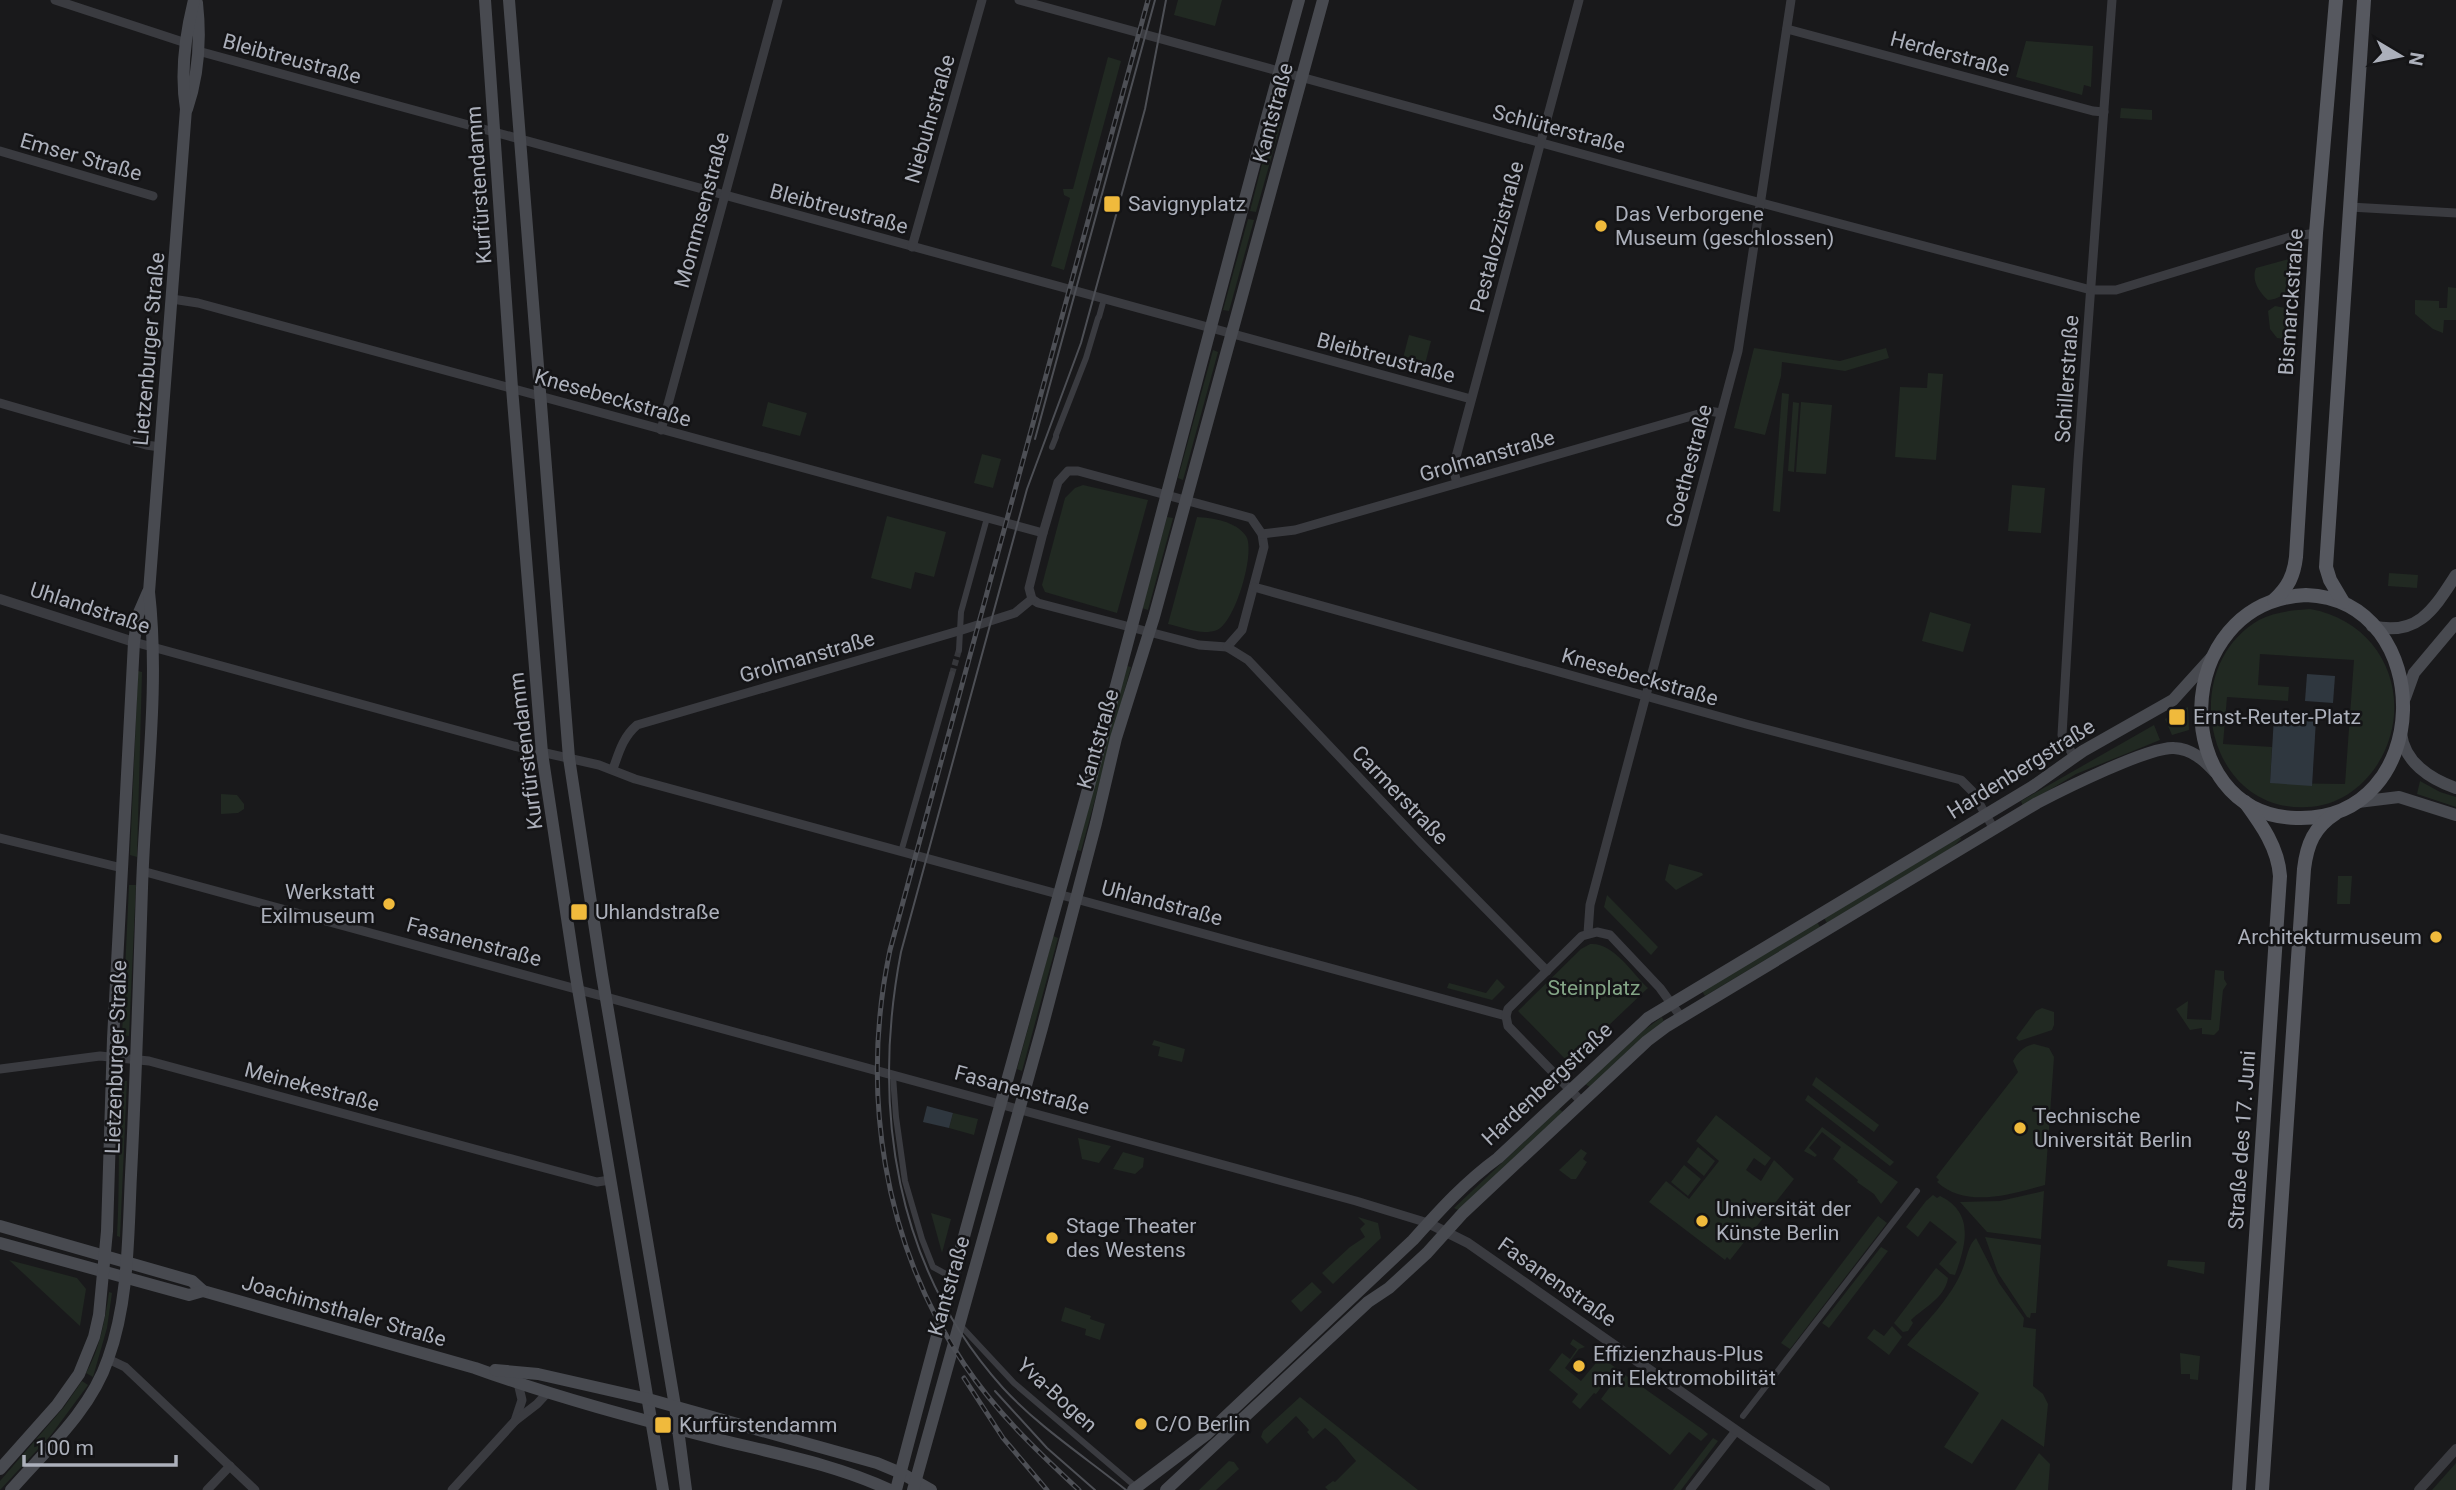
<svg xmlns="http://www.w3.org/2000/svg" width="2456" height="1490" font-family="Roboto,sans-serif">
	<rect width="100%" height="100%" fill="#19191b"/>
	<!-- green -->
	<g fill="#212922" fill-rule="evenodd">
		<path d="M1178 0H1222L1215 26 1174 15Z"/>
		<path d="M2026 41 2093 46 2091 87 2084 85 2082 95 2016 77Z"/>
		<path d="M1108 57 1121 61 1064 270 1051 266 1070 198 1064 195 1063 189H1073Z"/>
		<path d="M2121 108 2152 110V120L2120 118Z"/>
		<path d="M1273 121 1281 123 1256 212 1250 211Z"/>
		<path d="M1248 219 1254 220 1229 311 1223 310Z"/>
		<path d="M2289 259 2294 263C2292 283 2291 297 2268 300 2259 292 2251 280 2256 268Z"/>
		<path d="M2448 287 2456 288V320H2444L2443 333 2433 329 2415 314V300L2439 301V308H2447Z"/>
		<path d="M2275 306 2291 309 2289 336 2285 339 2277 338 2270 329 2268 311Z"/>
		<path d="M1409 335 1431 341 1424 368 1402 362Z"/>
		<path d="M1754 348 1840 361 1886 348 1889 358 1845 371 1782 362 1781 376 1765 435 1734 428Z"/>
		<path d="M1213 350 1218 352 1183 480 1178 478Z"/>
		<path d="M1928 373 1943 374 1936 460 1895 457 1900 387 1927 388Z"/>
		<path d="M1782 393 1789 394 1780 512 1773 511Z"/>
		<path d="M768 402 807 413 800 436 762 426Z"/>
		<path d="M1793 402 1799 403 1794 472 1788 471Z"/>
		<path d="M1801 402 1832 405 1826 474 1796 472Z"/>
		<path d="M982 454 1001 459 993 488 974 483Z"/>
		<path d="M1083 485 1148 500 1117 613 1045 592 1042 585 1065 498 1075 488Z"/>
		<path d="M2012 485 2045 488 2041 533 2008 531Z"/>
		<path d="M887 516 946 532 934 577 915 572 911 589 871 578Z"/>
		<path d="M1167 517 1173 518 1148 610 1142 608Z"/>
		<path d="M1197 517C1212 518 1236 521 1246 536 1256 552 1235 623 1217 630 1201 636 1183 627 1168 624Z"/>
		<path d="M2389 573 2418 575 2417 588 2388 586Z"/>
		<path d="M2310 609C2385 622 2417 702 2377 765 2361 789 2337 806 2307 807 2206 813 2176 668 2259 620 2274 612 2293 610 2310 609ZM2260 654 2354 660 2345 784 2270 783 2272 747 2223 744 2227 697 2288 701 2289 687 2258 685Z"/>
		<path d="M1930 612 1971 624 1963 652 1922 641Z"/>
		<path d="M1127 666 1131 667 1081 851 1077 850Z"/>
		<path d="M138 671 142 672 137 857 130 855Z"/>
		<path d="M2188 707 2189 730 2172 735 2165 719Z"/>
		<path d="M2154 725 2160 740 2076 774 2023 806 2021 801Z"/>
		<path d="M2420 781 2440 792 2456 797V807L2417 794Z"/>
		<path d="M221 794 237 795 244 804V809L238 813 221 814Z"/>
		<path d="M1960 837 1961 839 1953 847 1827 923 1824 918Z"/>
		<path d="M1669 864 1702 873 1703 875 1676 890 1665 880Z"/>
		<path d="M2338 876H2352L2350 904H2337Z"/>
		<path d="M129 885H136L129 1036 122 1035Z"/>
		<path d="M1607 895 1658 947 1651 955 1604 907Z"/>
		<path d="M1817 922 1820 927 1705 996 1702 991Z"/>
		<path d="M1053 936 1058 938 1022 1071 1017 1069Z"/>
		<path d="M1590 944C1613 942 1632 973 1648 988L1569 1063 1518 1011 1581 949Z"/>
		<path d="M2215 970 2224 971V979L2227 984 2223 990 2219 1030 2214 1035 2202 1034V1028L2190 1030 2176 1009 2188 1001 2187 1019 2211 1020Z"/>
		<path d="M1497 979 1505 987 1492 1000 1447 988 1449 983 1486 993Z"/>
		<path d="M2042 1008 2054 1012V1025L2052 1030 2019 1041 2016 1038 2036 1011Z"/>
		<path d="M1662 1017 1664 1022 1590 1087 1585 1084 1644 1030Z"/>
		<path d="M1154 1040 1185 1049 1182 1062 1158 1056 1160 1047 1152 1045Z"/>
		<path d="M2034 1044 2049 1048 2054 1057 2045 1185C2010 1194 1967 1209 1937 1182L1939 1180 1936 1177 2018 1072 2013 1061C2018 1052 2024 1046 2034 1044Z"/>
		<path d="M1816 1077 1879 1125 1874 1132 1812 1085Z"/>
		<path d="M120 1081H127L120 1237 117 1236C120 1184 118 1133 120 1081Z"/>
		<path d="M1808 1095 1894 1162 1890 1166 1805 1100Z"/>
		<path d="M1559 1109 1563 1112 1458 1210 1454 1208Z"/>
		<path d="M953 1113 978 1119 974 1135 949 1128Z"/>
		<path d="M1716 1115 1771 1158 1765 1166 1754 1158 1746 1170 1761 1181 1774 1160 1794 1179 1730 1260 1727 1257 1725 1260 1649 1202 1666 1181 1689 1199 1719 1161 1696 1141Z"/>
		<path d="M1822 1127 1898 1182 1881 1204 1874 1194 1857 1182 1858 1180 1833 1159 1841 1147 1822 1132 1809 1148 1817 1155 1815 1157 1804 1151Z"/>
		<path d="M1078 1138 1111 1146 1099 1163 1082 1159Z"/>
		<path d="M1698 1147 1715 1161 1704 1176 1687 1162Z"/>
		<path d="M1581 1149 1587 1153 1583 1159 1587 1162 1576 1179H1571L1559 1170Z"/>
		<path d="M1123 1152 1144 1158 1143 1167 1135 1174 1113 1169Z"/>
		<path d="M1684 1165 1701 1179 1688 1196 1671 1182Z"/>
		<path d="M2044 1191 2041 1239 1987 1232 1960 1202 2000 1201Z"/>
		<path d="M1933 1195 1937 1198 1940 1196C1975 1213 1966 1245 1955 1275L1950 1274 1939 1264 1957 1242 1930 1221 1918 1237 1906 1227 1926 1201Z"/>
		<path d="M931 1213 951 1219 942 1253Z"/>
		<path d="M1878 1216 1887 1223 1790 1349 1781 1343Z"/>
		<path d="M1358 1217 1378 1223 1381 1238 1333 1284 1322 1273 1350 1247 1365 1237 1360 1229 1365 1224Z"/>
		<path d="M1985 1237 2041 1245 2036 1313H2031L2030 1318 2027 1317 1998 1273Z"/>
		<path d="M1976 1238 1999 1283 2024 1318 2023 1327 2036 1329 2033 1386 2043 1394 2048 1404 2044 1447 2002 1419 1972 1464 1944 1447 1979 1393 1907 1345C1926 1322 1952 1297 1963 1268 1967 1258 1968 1245 1976 1238Z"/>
		<path d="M1881 1247 1888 1251 1829 1328 1822 1323Z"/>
		<path d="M9 1260 77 1278 86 1289 80 1326Z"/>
		<path d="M2168 1260 2205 1262 2204 1274 2167 1266Z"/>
		<path d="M1936 1268 1948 1278C1945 1298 1923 1308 1911 1320L1913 1323 1908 1331 1903 1332 1894 1323Z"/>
		<path d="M1312 1282 1322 1292 1301 1312 1291 1301Z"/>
		<path d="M109 1292 112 1293 107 1328 93 1377 86 1373C100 1348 105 1320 109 1292Z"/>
		<path d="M1065 1307 1091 1316 1090 1319 1105 1324 1100 1340 1085 1335 1086 1329 1061 1321Z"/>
		<path d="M1892 1326 1902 1337 1889 1355 1867 1338 1874 1329 1884 1336Z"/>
		<path d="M1573 1339 1585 1347 1579 1349 1565 1368 1581 1381 1595 1364 1598 1355 1616 1368 1596 1394 1594 1393 1580 1409 1572 1402 1578 1394 1549 1370 1562 1353 1570 1359 1577 1349 1570 1344Z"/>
		<path d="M2180 1353 2200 1356 2198 1380 2190 1379V1374H2181Z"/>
		<path d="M1621 1372 1702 1429 1708 1434 1701 1441 1689 1432 1670 1455 1601 1399Z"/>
		<path d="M82 1381 88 1385 51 1435 0 1490V1481L64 1407Z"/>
		<path d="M1300 1397 1418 1490H1328L1325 1487 1333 1481 1335 1482 1356 1461 1337 1438 1325 1428 1313 1439 1307 1432 1309 1430 1296 1416 1267 1444 1261 1437 1263 1431Z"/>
		<path d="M1713 1438 1718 1441 1681 1490H1673Z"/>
		<path d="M2039 1453 2050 1464 2048 1490H2015Z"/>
		<path d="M1229 1461 1234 1462 1239 1469 1216 1490H1199Z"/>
		<path d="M2456 1463V1490H2432Z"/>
	</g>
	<!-- water -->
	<g fill="#2f373f">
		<path d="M2307 674 2335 676 2333 703 2305 701Z"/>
		<path d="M2274 717 2316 720 2312 786 2270 783Z"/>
		<path d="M927 1106 953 1113 949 1128 923 1122Z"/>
	</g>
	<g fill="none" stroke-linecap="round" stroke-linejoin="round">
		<!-- pedestrian-tunnel -->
		<path stroke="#36373b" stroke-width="6" stroke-dasharray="6 3" stroke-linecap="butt" d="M952 674 959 650"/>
		<!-- pedestrian -->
		<g stroke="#3a3b40" stroke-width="6">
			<path d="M1099 317 1104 299"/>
			<path d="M1056 435 1086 358 1098 318"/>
			<path d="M1052 447 1056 437"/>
			<path d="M959 650 961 612 987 518"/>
			<path d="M901 852 952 674"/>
			<path d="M893 1076 896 1117 905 1181 922 1239 933 1267 944 1273"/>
			<path d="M960 1325 1014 1383 1136 1487"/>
			<path d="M1743 1416 1917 1191"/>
		</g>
		<!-- minor -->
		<g stroke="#3a3b40" stroke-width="9">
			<path d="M55 0 186 43"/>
			<path d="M1019 0 1750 200 2091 290H2116L2290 237 2316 233"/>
			<path d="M1787 29 2093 111 2104 112"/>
			<path d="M198 51 1471 399"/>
			<path d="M0 151 153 196"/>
			<path d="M2350 207 2456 213"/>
			<path d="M912 247 982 0"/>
			<path d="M172 299 198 303 1043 533"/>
			<path d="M0 403 146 445 160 447"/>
			<path d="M661 430 778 0"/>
			<path d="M1068 471H1078L1251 518 1262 534 1264 547 1242 630 1227 647 1199 645 1038 603 1032 599 1029 588 1043 533 1058 482Z"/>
			<path d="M1457 483 1453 468 1579 0"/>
			<path d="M1262 534 1295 530 1709 411 1721 413"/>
			<path d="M1254 587 1746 724 1961 780 1972 791 1994 829"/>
			<path d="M134 642 514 746 599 765 635 779 1506 1016"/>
			<path d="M1227 647 1248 660 1422 844 1547 971"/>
			<path d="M2074 757 2062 735 2078 461 2112 0"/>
			<path d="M613 769C619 752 623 737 637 725L962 630 1015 613 1032 599"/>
			<path d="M0 838 122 868"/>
			<path d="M142 871 1356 1201 1428 1223"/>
			<path d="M1588 933 1590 905 1738 351 1791 0"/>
			<path d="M0 1069 100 1056 149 1061 556 1171 597 1182 610 1180"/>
			<path d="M1582 1102 1508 1026 1506 1016 1508 1009 1582 936 1597 932 1610 935 1660 988 1681 1017"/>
			<path d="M108 1359 125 1367 255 1490"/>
			<path d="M515 1421 522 1400 518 1383"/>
			<path d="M207 1490 230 1466"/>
			<path d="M452 1490 515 1421 537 1404 548 1392"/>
			<path d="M1690 1490 1736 1431"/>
		</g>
		<!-- tertiary -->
		<g stroke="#3a3b40" stroke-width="10">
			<path d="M0 599 134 642"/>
			<path d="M1428 1223 1468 1243 1750 1440 1825 1490"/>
			<path d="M2419 1490 2456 1449"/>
		</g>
		<!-- secondary -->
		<g stroke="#484a50" stroke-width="12">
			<path d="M485 0 512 388 542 753 575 971 663 1490"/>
			<path d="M509 0 569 758 602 975 675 1406 686 1490"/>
			<path d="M187 109C199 74 201 39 197 3"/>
			<path d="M2372 626C2418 637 2434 609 2456 575"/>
			<path d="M2405 698 2414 673 2456 623"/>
			<path d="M2401 733C2404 762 2430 779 2456 788"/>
			<path d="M2358 802 2399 797 2456 815"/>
			<path d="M0 1226 192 1281 203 1291 475 1368C555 1397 638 1419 721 1440 778 1454 837 1465 890 1490"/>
			<path d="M0 1243 189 1295 203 1291"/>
			<path d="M495 1370 538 1374 648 1399 877 1463 901 1473 931 1490"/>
			<path d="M0 1469 57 1405 79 1374 94 1337 99 1315 107 1231 113 1039 134 642 138 615 148 592"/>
			<path d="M11 1490C46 1450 91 1410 108 1359 129 1301 128 1236 131 1175 136 1079 139 984 142 888 145 790 160 689 149 592L186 109C180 73 185 36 194 0"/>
			<path d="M896 1490C962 1235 1036 981 1105 727 1170 485 1232 242 1299 0"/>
			<path d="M913 1490 1042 1028 1096 823 1116 738 1154 617 1323 0"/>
			<path d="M1133 1490 1207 1434 1413 1240C1440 1210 1465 1182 1498 1158L1648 1018 2032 787 2083 751 2173 700 2211 658"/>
			<path d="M1166 1490 1368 1302 1389 1288 1427 1253 1463 1213 1647 1041 1667 1026 2037 803C2062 790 2150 746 2174 748 2192 749 2204 760 2215 772"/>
		</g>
		<!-- primary -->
		<g stroke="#56585f" stroke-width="14">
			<path d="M2306 595C2438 600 2436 823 2296 818 2167 814 2169 602 2306 595Z"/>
			<path d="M2274 600C2288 588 2294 575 2296 557L2316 233 2336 0"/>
			<path d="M2343 602 2330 580 2326 567 2364 0"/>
			<path d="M2239 1490 2280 876C2278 847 2261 824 2245 802"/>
			<path d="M2262 1490 2304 869C2307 844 2314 827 2336 813"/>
		</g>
		<!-- tram -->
		<g stroke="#4d4f55" stroke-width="2">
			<path d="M1035 439 1155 0"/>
			<path d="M995 1391 1047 1448 1095 1490"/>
			<path d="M1126 1490C1085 1457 1039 1427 1003 1388 895 1268 871 1108 901 952L1027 489 1081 343 1145 109 1166 0"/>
		</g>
		<defs>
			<g id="rail">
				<path d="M964 1378 1003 1438 1047 1490"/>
				<path d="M1079 1490C1038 1452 996 1412 964 1364 883 1243 860 1092 890 950L1148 0"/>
			</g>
		</defs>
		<!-- rail casing -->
		<use href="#rail" stroke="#4d4f55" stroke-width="5"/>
		<!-- rail -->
		<use href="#rail" stroke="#141416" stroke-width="2.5" stroke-dasharray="8" stroke-linecap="butt"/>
	</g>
	<!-- markers -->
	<g fill="#f0ba3c" stroke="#141416" stroke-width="2.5">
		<rect x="1103" y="195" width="18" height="18" rx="3.5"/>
		<circle cx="1601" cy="226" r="7"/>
		<rect x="2168" y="708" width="18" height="18" rx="3.5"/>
		<circle cx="389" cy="904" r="7"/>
		<rect x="570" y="903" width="18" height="18" rx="3.5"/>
		<circle cx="2436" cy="937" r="7"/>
		<circle cx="2020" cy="1128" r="7"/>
		<circle cx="1702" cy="1221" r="7"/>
		<circle cx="1052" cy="1238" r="7"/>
		<circle cx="1579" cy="1366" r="7"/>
		<circle cx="1141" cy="1424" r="7"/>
		<rect x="654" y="1416" width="18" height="18" rx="3.5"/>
	</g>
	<g text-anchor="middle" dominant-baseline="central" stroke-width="5" stroke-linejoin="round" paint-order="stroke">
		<!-- street labels -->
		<g font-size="21" fill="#acb0bb" stroke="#141416">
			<text transform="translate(1950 54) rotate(15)">Herderstraße</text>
			<text transform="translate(292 59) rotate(15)">Bleibtreustraße</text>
			<text transform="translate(1273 113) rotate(-75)">Kantstraße</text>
			<text transform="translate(930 119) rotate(-74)">Niebuhrstraße</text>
			<text transform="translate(1559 129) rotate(15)">Schlüterstraße</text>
			<text transform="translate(81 157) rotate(16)">Emser Straße</text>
			<text transform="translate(479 185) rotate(-94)">Kurfürstendamm</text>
			<text transform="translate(839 209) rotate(15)">Bleibtreustraße</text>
			<text transform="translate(702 210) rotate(-75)">Mommsenstraße</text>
			<text transform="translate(1497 237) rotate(-75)">Pestalozzistraße</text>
			<text transform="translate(2291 302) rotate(-86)">Bismarckstraße</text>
			<text transform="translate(149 349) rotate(-85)">Lietzenburger Straße</text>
			<text transform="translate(1386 358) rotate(15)">Bleibtreustraße</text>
			<text transform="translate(2067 379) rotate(-86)">Schillerstraße</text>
			<text transform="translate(613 398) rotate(16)">Knesebeckstraße</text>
			<text transform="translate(1487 456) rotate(-16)">Grolmanstraße</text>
			<text transform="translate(1689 466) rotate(-75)">Goethestraße</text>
			<text transform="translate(90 608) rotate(18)">Uhlandstraße</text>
			<text transform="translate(807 657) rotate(-16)">Grolmanstraße</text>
			<text transform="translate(1640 677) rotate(16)">Knesebeckstraße</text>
			<text transform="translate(1098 739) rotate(-74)">Kantstraße</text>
			<text transform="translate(526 751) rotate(-97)">Kurfürstendamm</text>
			<text transform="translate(2021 769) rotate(-32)">Hardenbergstraße</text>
			<text transform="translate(1400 795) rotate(46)">Carmerstraße</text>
			<text transform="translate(1162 903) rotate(15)">Uhlandstraße</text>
			<text transform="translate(474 942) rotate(15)">Fasanenstraße</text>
			<text transform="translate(116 1057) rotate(-88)">Lietzenburger Straße</text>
			<text transform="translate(1547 1084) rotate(-43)">Hardenbergstraße</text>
			<text transform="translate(312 1087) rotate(15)">Meinekestraße</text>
			<text transform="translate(1022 1090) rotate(15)">Fasanenstraße</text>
			<text transform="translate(2242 1140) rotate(-86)">Straße des 17. Juni</text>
			<text transform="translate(1557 1282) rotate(35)">Fasanenstraße</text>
			<text transform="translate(949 1286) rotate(-74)">Kantstraße</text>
			<text transform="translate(344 1311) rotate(16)">Joachimsthaler Straße</text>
			<text transform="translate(1057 1395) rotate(42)">Yva-Bogen</text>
		</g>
		<!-- poi labels -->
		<g font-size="21" fill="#acb0bb" stroke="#141416" text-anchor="start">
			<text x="1128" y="204">Savignyplatz</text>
			<text x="1615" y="214">Das Verborgene<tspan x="1615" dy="24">Museum (geschlossen)</tspan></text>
			<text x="2193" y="717">Ernst-Reuter-Platz</text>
			<text x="375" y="892" text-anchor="end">Werkstatt<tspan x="375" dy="24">Exilmuseum</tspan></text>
			<text x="595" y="912">Uhlandstraße</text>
			<text x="2422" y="937" text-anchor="end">Architekturmuseum</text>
			<text x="2034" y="1116">Technische<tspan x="2034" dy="24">Universität Berlin</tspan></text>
			<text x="1716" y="1209">Universität der<tspan x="1716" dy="24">Künste Berlin</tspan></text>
			<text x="1066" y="1226">Stage Theater<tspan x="1066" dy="24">des Westens</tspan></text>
			<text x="1593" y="1354">Effizienzhaus-Plus<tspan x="1593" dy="24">mit Elektromobilität</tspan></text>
			<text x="1155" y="1424">C/O Berlin</text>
			<text x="679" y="1425">Kurfürstendamm</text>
		</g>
		<!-- park labels -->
		<g font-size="21" fill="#83a586" stroke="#141416">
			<text x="1594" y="988">Steinplatz</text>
		</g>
	</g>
	<!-- north arrow -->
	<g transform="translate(2400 56) rotate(100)" stroke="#141416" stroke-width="5" paint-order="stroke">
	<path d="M0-5L12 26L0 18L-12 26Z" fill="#acb0bb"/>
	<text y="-10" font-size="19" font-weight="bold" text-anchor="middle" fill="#acb0bb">N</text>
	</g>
	<!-- scale -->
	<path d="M24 1455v10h152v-10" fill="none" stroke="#acb0bb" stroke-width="3.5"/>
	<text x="35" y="1455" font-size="21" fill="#acb0bb" stroke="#141416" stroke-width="5" paint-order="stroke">100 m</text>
</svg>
